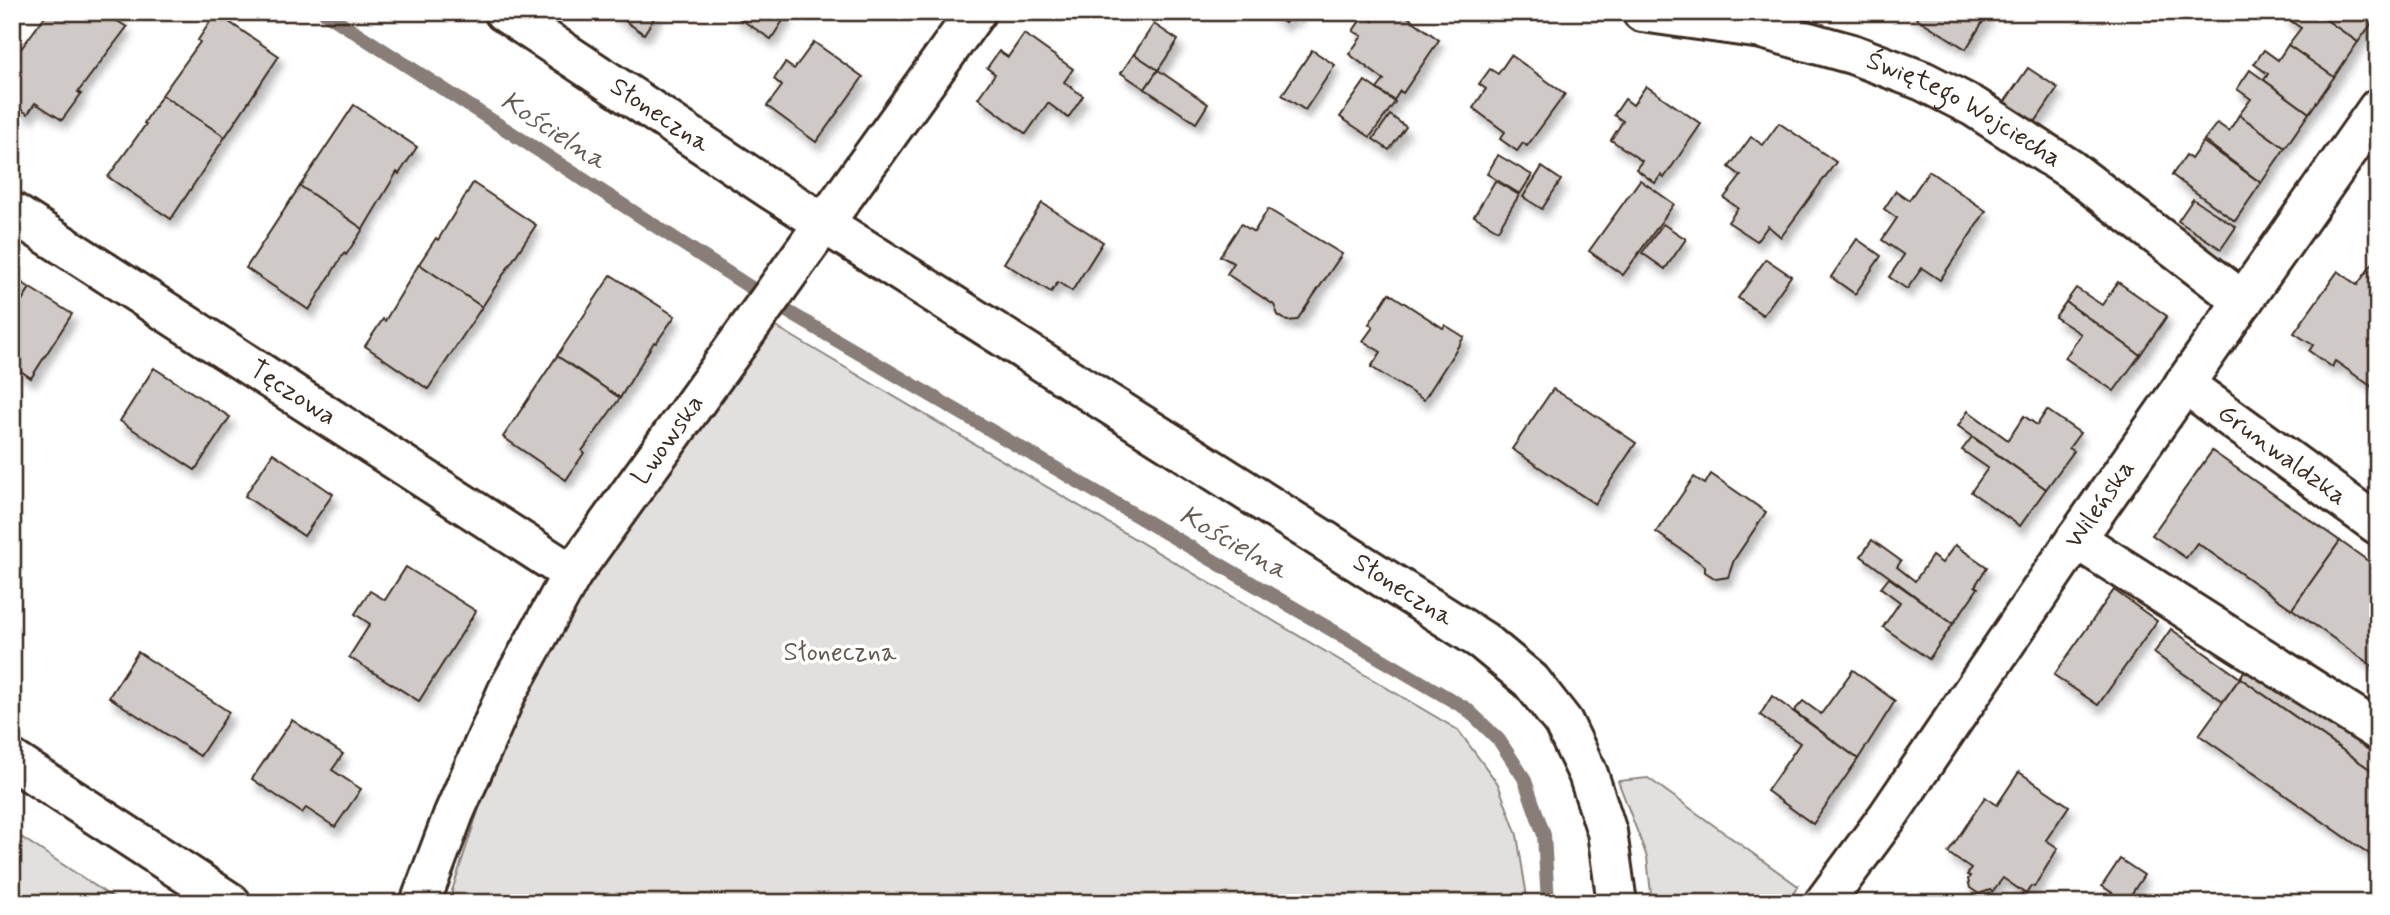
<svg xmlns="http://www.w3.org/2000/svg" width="2390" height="915" font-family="Mynerve,sans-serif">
	<defs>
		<filter id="shadow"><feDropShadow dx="4.5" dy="8" stdDeviation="3.5" flood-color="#0004"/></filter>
	</defs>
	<rect width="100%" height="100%" fill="#fff"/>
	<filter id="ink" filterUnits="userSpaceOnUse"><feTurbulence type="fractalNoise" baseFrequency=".0143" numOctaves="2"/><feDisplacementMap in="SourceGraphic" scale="14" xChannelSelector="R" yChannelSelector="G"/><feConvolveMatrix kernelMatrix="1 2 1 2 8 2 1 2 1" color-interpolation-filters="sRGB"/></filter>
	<g filter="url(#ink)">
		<!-- green -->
		<g fill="#e2e0de" stroke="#8e857e" stroke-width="2">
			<path d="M775 326 1458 730 1498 784 1517 835 1528 903H448L499 747 579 589 699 421Z"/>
			<path d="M1648 778 1798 886 1787 903H1652L1647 857 1618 781Z"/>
			<path d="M12 831 121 903H12Z"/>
		</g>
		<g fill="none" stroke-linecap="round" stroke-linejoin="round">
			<!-- stream -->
			<g stroke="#887e77" stroke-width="14">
				<path d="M324 12 756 291"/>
				<path d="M785 310 1467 709 1499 740 1524 778 1544 835 1548 903"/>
			</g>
		</g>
		<!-- building -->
		<g fill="#cfcac7" stroke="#3b2a1e" stroke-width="2" filter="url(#shadow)">
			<path d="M48 12H122L117 21 127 27 78 92 81 94 62 120 35 103 28 114 12 104V96L19 85 12 80V61Z"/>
			<path d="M612 12H658L644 34Z"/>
			<path d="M736 12H787L788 13 771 39 734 15Z"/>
			<path d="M1270 12H1299L1295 18 1291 15 1285 23Z"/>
			<path d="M1378 12H1401L1439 40 1403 93 1400 91 1394 100 1377 89 1384 80 1349 54 1362 36 1353 31 1364 15 1373 21Z"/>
			<path d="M1907 12H1989L1966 49Z"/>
			<path d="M2288 12H2315L2358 42 2334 77 2288 45 2301 28 2285 17Z"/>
			<path d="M2315 12H2378V15L2358 42Z"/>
			<path d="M216 13 279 56 225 137 162 95 200 42 198 40Z"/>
			<path d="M1154 24 1178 40 1158 70 1134 54Z"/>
			<path d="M1024 34 1073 69 1064 82 1083 96 1068 118 1048 103 1026 134 978 98 995 74 987 68 999 51 1008 57Z"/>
			<path d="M814 42 863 77 816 142 767 106 782 86 774 79 785 63 794 69Z"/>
			<path d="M2288 45 2334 77 2309 113 2264 80 2268 74 2254 64 2264 50 2278 60Z"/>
			<path d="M1312 50 1335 65 1305 110 1282 95Z"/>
			<path d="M1134 54 1158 70 1145 89 1121 73Z"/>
			<path d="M1511 55 1565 94 1527 146 1523 143 1517 151 1500 139 1505 132 1473 108 1486 89 1479 84 1490 69 1498 74Z"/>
			<path d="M2028 68 2058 88 2031 128 2001 107Z"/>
			<path d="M1158 70 1208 104 1196 123 1145 89Z"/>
			<path d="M2250 70 2309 113 2285 148 2239 115 2251 99 2237 89Z"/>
			<path d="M1365 81 1395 102 1370 137 1340 117Z"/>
			<path d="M1646 86 1701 124 1664 178 1661 175 1655 183 1636 169 1642 161 1611 140 1623 121 1614 115 1625 99 1633 105Z"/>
			<path d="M162 95 225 137 171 219 108 177 146 124 144 123Z"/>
			<path d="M354 105 417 147 399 174 397 172 363 229 300 186Z"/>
			<path d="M1390 115 1406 127 1389 150 1373 139Z"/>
			<path d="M2239 115 2285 148 2261 183 2204 140 2217 123 2229 131Z"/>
			<path d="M1779 123 1836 162 1781 237 1768 226 1757 241 1728 222 1738 208 1724 198 1741 176 1729 167 1751 137 1763 145Z"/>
			<path d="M2203 142 2261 183 2235 221 2172 175 2186 155 2191 159Z"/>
			<path d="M1498 155 1532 175 1520 194 1487 174Z"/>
			<path d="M1542 167 1561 180 1542 209 1523 197Z"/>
			<path d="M1929 171 1986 211 1940 280 1922 268 1907 289 1889 277 1904 255 1882 240 1897 218 1884 209 1896 191 1909 200Z"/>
			<path d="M1640 180 1674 204 1623 275 1589 251Z"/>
			<path d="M1495 181 1519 195 1498 230 1474 216Z"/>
			<path d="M473 183 536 225 482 307 419 264 436 238 438 240Z"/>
			<path d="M300 186 363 229 346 255 344 253 309 310 246 268Z"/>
			<path d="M2193 199 2236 227 2221 249 2178 221Z"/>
			<path d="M1042 203 1103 242 1072 291 1058 282 1051 292 1004 263Z"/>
			<path d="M1268 209 1342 254 1297 320 1287 321 1278 315 1274 305 1227 274 1234 263 1220 256 1241 224 1254 232Z"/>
			<path d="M1663 224 1686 239 1665 269 1642 253Z"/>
			<path d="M1857 239 1881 256 1855 294 1831 277Z"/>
			<path d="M2378 256V391L2335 361 2332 367 2309 351 2313 345 2294 333 2338 271 2357 285Z"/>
			<path d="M1766 259 1791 276 1763 315 1738 298Z"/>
			<path d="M419 264 482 307 428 389 365 346 383 319 385 321Z"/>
			<path d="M611 275 675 316 656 343 654 342 620 398 557 356Z"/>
			<path d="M12 276 30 288 12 316Z"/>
			<path d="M2118 282 2167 316 2140 355 2066 302 2076 288 2102 305Z"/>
			<path d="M30 288 72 314 31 378 12 365V316Z"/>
			<path d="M1389 293 1443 328 1445 325 1464 337 1424 400 1371 367 1381 352 1363 341 1373 327 1369 324Z"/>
			<path d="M2066 302 2140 355 2114 391 2065 358 2081 334 2055 317Z"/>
			<path d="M557 356 620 398 582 451 584 453 566 480 503 437Z"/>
			<path d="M154 368 230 417 195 470 120 421Z"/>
			<path d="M1553 389 1580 405 1636 443 1595 504 1512 449Z"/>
			<path d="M2047 410 2080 433 2069 448 2074 451 2046 489 1958 426 1968 411 2008 440 2024 416 2037 425Z"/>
			<path d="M1972 437 2046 489 2020 526 1971 492 1988 468 1962 450Z"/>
			<path d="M2212 451 2340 541 2292 609 2197 543 2186 558 2152 535Z"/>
			<path d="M273 453 333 494 304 536 245 496Z"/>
			<path d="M1711 474 1766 512 1734 560 1728 577 1716 579 1705 572V566L1656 532 1694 477 1705 484Z"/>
			<path d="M1872 540 1901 561 1897 567 1915 581 1932 556 1942 563 1955 545 1987 567 1975 586 1978 588 1953 624 1861 556Z"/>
			<path d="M2340 541 2378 568V670L2292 609Z"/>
			<path d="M406 567 476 611 419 701 349 657 370 624 355 614 370 591 385 600Z"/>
			<path d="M1889 578 1953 624 1929 659 1883 627 1900 602 1881 588Z"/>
			<path d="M2114 590 2157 621 2098 705 2054 675Z"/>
			<path d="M2171 629 2240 678 2223 701 2154 653Z"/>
			<path d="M138 652 229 712 200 756 109 697Z"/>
			<path d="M2247 666 2356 740 2361 733 2378 745V775L2240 678Z"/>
			<path d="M1853 670 1895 701 1858 759 1794 711 1803 701 1821 714Z"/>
			<path d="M2240 678 2378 775V860L2199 735Z"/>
			<path d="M1772 696 1858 759 1813 824 1767 791 1800 743 1760 715Z"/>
			<path d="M292 720 343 754 332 770 361 789 335 827 306 808 302 813 252 779Z"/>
			<path d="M2019 772 2069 806 2046 840 2058 848 2034 887 2031 886 2026 894 2003 878 1992 892 1990 890 1979 894 1970 888 1968 879 1970 876 1967 875 1971 869 1948 853 1985 797 1997 805Z"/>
			<path d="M2120 859 2144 875 2126 902 2102 886Z"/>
		</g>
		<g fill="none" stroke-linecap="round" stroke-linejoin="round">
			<defs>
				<g id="minor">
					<path id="s1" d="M504 12 773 191 1483 641 1531 681 1563 722 1588 774 1607 832 1617 903"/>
					<path id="s2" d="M1642 12 1762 29 1852 54 1923 81 1974 107 2070 169 2243 301"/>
					<path id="s3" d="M12 212 572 574"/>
					<path id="s4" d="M2184 384 2378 525"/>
					<path d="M2076 539 2378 731"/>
					<path d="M12 760 231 903"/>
					<path id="s5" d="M420 903 454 813 507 692 572 574 976 12"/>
					<path id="s6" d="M1824 903 1888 816 2076 539 2378 108"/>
				</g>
			</defs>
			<!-- minor casing -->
			<use href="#minor" stroke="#3b2a1e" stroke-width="44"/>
			<!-- minor -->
			<use href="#minor" stroke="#fff" stroke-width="38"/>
		</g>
	</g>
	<g text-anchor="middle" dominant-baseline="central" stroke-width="7" stroke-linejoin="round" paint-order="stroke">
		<!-- street labels -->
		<g font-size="26" fill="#3b2a1e" stroke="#fff">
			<text stroke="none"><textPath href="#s2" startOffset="340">Świętego Wojciecha</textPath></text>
			<text stroke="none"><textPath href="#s1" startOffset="187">Słoneczna</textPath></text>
			<text stroke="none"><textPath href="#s3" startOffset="334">Tęczowa</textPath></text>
			<text stroke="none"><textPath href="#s5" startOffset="528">Lwowska</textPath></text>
			<text stroke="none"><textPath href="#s4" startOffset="121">Grunwaldzka</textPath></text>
			<text stroke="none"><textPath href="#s6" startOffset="485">Wileńska</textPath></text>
			<text stroke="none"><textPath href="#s1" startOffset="1069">Słoneczna</textPath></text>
		</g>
		<!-- park labels -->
		<g font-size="26" fill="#65584e" stroke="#fff">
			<text x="840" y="653">Słoneczna</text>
		</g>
		<!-- water labels -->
		<g font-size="28" font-style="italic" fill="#685b52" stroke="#fff">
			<text transform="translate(553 131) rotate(33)">Kościelna</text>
			<text transform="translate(1233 543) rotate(30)">Kościelna</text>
		</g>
	</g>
	<!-- margin -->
	<rect width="2390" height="915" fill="none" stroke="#fff" stroke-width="42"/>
	<rect x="21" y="21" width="2348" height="873" fill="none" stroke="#3b2a1e" stroke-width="2.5" filter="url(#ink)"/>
</svg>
